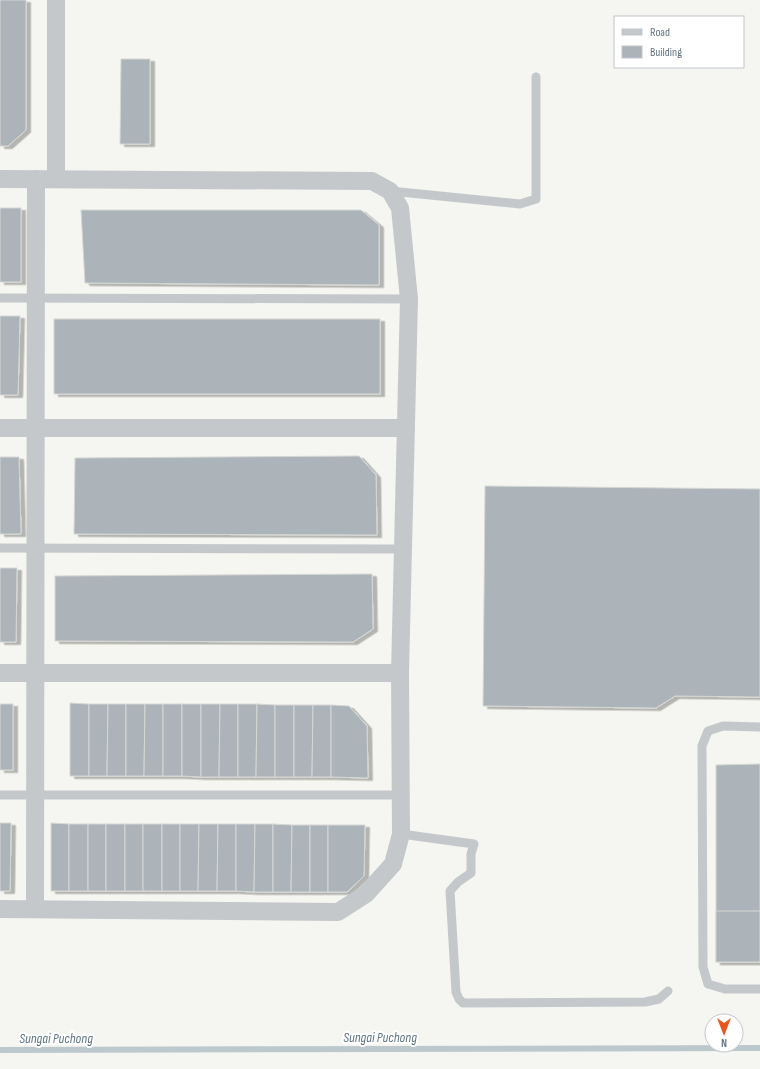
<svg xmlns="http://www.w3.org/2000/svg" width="760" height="1069" font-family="'Sofia Sans Condensed',sans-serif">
	<defs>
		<filter id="shadow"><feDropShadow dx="4.5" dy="2.5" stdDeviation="0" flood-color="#0004"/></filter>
	</defs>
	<rect width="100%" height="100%" fill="#f5f5f1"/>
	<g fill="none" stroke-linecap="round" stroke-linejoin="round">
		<!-- stream -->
		<path stroke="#bdc8cd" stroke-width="6" d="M0 1050 760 1048"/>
	</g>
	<!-- building -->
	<g fill="#acb3b9" stroke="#d6d7d4" filter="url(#shadow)">
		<path d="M0 0H26V130L8 146H0Z"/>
		<path d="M121 59H150V144H120Z"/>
		<rect x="0" y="208" width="21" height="74"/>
		<path d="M81 210H361L379 225V285L85 283Z"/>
		<path d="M0 316H20L18 395H0Z"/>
		<rect x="54" y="319" width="326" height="75"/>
		<path d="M359 456 376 475 377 535 74 534 75 458Z"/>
		<path d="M0 457H19L21 534H0Z"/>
		<path d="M485 486 760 489V697L675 696 656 708 483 706Z"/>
		<path d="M0 568H17L16 642H0Z"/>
		<path d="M372 574 373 629 353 642 55 641V576Z"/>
		<path d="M70 703 89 704V776H70Z"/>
		<rect x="0" y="704" width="13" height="66"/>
		<path d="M89 704H108L107 776H89Z"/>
		<path d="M108 704H126V776H107Z"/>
		<path d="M126 704H145L144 776H126Z"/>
		<path d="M145 704H163V776H144Z"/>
		<rect x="163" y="704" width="19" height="72"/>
		<path d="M182 704H201V777L182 776Z"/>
		<path d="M201 704H220L219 777H201Z"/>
		<path d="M220 704H238V777H219Z"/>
		<path d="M238 704H257L256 777H238Z"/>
		<path d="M257 704 275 705V777H256Z"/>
		<rect x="275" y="705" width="19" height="72"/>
		<path d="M294 705H313L312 777H294Z"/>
		<path d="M313 705H331V777H312Z"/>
		<path d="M331 705 349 706 367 726 368 778 331 777Z"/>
		<path d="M760 764V962H716V765Z"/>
		<path d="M0 823H11L10 891H0Z"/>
		<path d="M51 823 69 824V891H51Z"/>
		<rect x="69" y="824" width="19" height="67"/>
		<rect x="88" y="824" width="18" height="67"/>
		<rect x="106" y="824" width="19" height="67"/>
		<rect x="125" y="824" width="18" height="67"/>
		<rect x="143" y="824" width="19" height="67"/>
		<rect x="162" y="824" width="18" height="67"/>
		<path d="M180 824H199L198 891H180Z"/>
		<path d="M199 824H218L217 891H198Z"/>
		<path d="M218 824H236V891H217Z"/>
		<path d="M236 824H255L254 892 236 891Z"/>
		<path d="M255 824H273V892H254Z"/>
		<path d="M273 824 292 825 291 892H273Z"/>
		<path d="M292 825H310V892H291Z"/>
		<rect x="310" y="825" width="18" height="67"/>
		<path d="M328 825H365L364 876 347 892H328Z"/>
		<rect x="716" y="911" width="44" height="51"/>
	</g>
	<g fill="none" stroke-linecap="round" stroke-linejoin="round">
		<!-- service -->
		<g stroke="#c5c8cb" stroke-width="9">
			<path d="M390 191 520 204 536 199V77"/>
			<path d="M0 298 409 299"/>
			<path d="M0 548 403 549"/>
			<path d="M760 727 723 726 708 731 702 746 703 967 708 984 725 989H760"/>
			<path d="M0 795H400"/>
			<path d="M401 834 474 844 471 854V873L458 882 450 891 456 992 459 999 463 1003 645 1002 659 999 668 991"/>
		</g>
		<!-- minor -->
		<g stroke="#c5c8cb" stroke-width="18">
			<path d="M56 0V179"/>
			<path d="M0 179 372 181 390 191 400 208 409 299 400 673 401 834 393 864 366 894 338 912 0 909"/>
			<path d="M0 428H406"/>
			<path d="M0 673H400"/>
			<path d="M35 909 36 179"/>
		</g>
	</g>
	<g text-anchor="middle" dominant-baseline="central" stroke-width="4" stroke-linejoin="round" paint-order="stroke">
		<!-- water labels -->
		<g font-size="14" font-style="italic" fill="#5f7681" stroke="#fff">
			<text x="380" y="1037">Sungai Puchong</text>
			<text x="56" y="1038">Sungai Puchong</text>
		</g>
	</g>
	<!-- legend -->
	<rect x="614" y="16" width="130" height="52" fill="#ffffff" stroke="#c1c7ce"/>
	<rect x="622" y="29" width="20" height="6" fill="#c5c8cb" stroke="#c1c7ce"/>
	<text x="650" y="36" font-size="12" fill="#637484">Road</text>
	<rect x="622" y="46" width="20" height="12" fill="#acb3b9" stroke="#c1c7ce"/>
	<text x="650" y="56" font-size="12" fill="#637484">Building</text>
	<!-- north arrow -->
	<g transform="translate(724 1033) rotate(180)"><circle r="19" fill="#ffffff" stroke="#c1c7ce"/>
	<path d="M0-3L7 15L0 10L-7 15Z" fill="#ea551d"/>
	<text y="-6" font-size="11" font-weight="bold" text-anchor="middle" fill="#637484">N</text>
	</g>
</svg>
